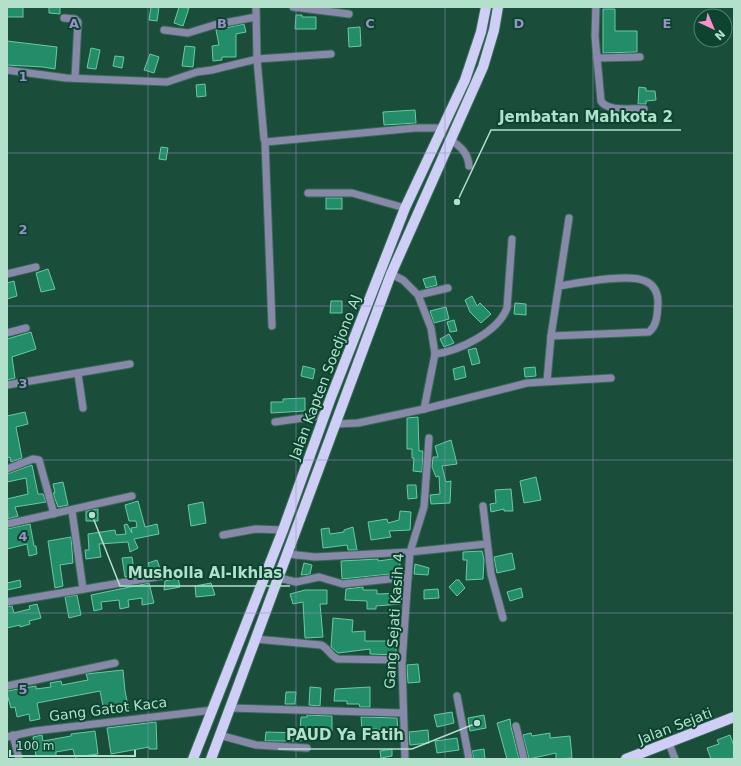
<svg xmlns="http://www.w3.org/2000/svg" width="741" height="766" font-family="'DejaVu Sans',sans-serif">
	<rect width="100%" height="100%" fill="#1a4e3b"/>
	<!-- building -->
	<g fill="#228d68" stroke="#69caa2">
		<rect x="7" y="7" width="16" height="10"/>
		<path d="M49 7H60V14L49 13Z"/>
		<path d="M151 7H159L157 21 149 20Z"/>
		<path d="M179 7 189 8 183 26 174 23Z"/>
		<path d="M603 9H615V31H637V52L603 53Z"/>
		<path d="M296 15H302V17H316V29H295Z"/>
		<path d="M244 24 246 32 236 34V57H222V60L213 61 212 46 219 45 216 30Z"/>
		<path d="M360 27 361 46 349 47 348 28Z"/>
		<path d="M7 41 57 47 55 69 43 67 7 65Z"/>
		<path d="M185 46 195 47 193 67 182 66Z"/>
		<path d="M91 48 100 50 96 69 87 68Z"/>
		<path d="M150 54 159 57 154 73 144 70Z"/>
		<path d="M115 56 124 57 122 68 113 66Z"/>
		<path d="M205 84 206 96 197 97 196 85Z"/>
		<path d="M639 87 646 88V91H655L656 100 646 101V104H638Z"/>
		<path d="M415 110 416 123 384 125 383 112Z"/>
		<path d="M161 147 168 148 166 160 159 159Z"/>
		<rect x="326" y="198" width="16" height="11"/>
		<path d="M48 269 55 289 41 292 36 273Z"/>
		<path d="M435 276 437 285 426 288 423 279Z"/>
		<path d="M14 281 17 296 7 299V283Z"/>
		<path d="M472 296 477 306 480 303 491 314 481 323 470 312 465 300Z"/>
		<path d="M331 301H342V313H330Z"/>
		<path d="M515 303 526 304V315L514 314Z"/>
		<path d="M446 307 449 319 434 323 430 311Z"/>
		<path d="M454 320 457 331 450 332 447 322Z"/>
		<path d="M31 332 36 349 12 357 15 378 7 380V339Z"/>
		<path d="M449 334 454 343 444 347 440 339Z"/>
		<path d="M476 348 480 363 472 365 468 350Z"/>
		<path d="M303 366 315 369 313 379 301 376Z"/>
		<path d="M464 366 466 377 455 380 453 369Z"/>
		<path d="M535 367 536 376 525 377 524 368Z"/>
		<path d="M305 398V411L271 413V402H283V399Z"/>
		<path d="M25 412 28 424 16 427 22 458 11 462 10 457 7 458V416Z"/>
		<path d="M418 417 419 451H423L422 472 413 471 414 458H412V449H407V418Z"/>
		<path d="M451 440 457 464 442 466 446 482 451 481 450 503 431 504 430 495 440 494 439 476 436 477 432 467 433 457H438L435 446Z"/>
		<path d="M32 465 38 494H43L46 502 15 507 18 516 8 519 7 499 28 494 26 478 7 482V474Z"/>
		<path d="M536 477 541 500 524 503 520 481Z"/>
		<path d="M63 482 68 505 58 507 53 493H55L53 484Z"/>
		<path d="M407 485H416L417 498 408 499Z"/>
		<path d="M511 489 513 511H504V509L491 512 490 504 496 503 495 490Z"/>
		<path d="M138 501 145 527 157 524 159 534 134 539 138 548 130 552 128 542 99 544 101 557 86 559 85 550H89L88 534 115 530 116 535 126 534 124 525 127 524 132 533 131 528 137 527 136 521H129L125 505Z"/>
		<path d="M203 502 206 523 191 526 188 505Z"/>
		<path d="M98 509V521H86V511Z"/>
		<path d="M400 511 411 512 410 530 389 531 391 537 371 540 368 522 387 519 388 523 399 520Z"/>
		<path d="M30 524 34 546H36L37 554 29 556 27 544 7 549V529Z"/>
		<path d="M353 527 357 550H348L347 545 323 548 321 529 329 528 330 534 344 532V530Z"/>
		<path d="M71 537 73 563 60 565 63 586 55 588 48 541Z"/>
		<path d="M482 551 484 560 483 579 466 580 467 560H463V552Z"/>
		<path d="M512 553 515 569 497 573 494 557Z"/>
		<path d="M132 557 135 576 125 577 122 558Z"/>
		<path d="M400 558V573L342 579 341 561 378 559V561Z"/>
		<path d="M157 560 161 571 151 573 148 563Z"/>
		<path d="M304 563 312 565 310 574 301 575Z"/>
		<path d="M415 564 429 568 428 575 414 574Z"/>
		<path d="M178 578 180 587 164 590 165 581Z"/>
		<path d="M20 580 21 587 7 590V583Z"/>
		<path d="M456 580H459L465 588 457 596 449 587Z"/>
		<path d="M149 583 154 603 142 605V598L128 600 129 607 120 609 119 600 101 602 102 609 94 611 91 595Z"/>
		<path d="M211 583 215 595 196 597 195 586Z"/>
		<path d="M363 587V590H377V594L402 593 401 604 376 606V609H367V601L345 600 346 589Z"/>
		<path d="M521 588 523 597 510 601 507 592Z"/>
		<path d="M438 589 439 598 424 599V590Z"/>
		<path d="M305 590H327V604H320L323 637 305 638 303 602 293 604 290 594Z"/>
		<path d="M77 595 81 615 69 618 65 597Z"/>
		<path d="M37 604 41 618 29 621 30 624 20 627V625L7 628V607L12 606 14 613 30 609 29 606Z"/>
		<path d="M333 618 353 620 352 632 365 631V641H396V655L370 654V649L338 653 331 647Z"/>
		<path d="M418 664 420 682 408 683 407 665Z"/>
		<path d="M123 670 125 691 129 711 119 713 118 705 103 706 100 691 37 703 40 719 30 721 29 714 17 717 15 707 11 708 7 694V691L36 686V689L51 687 50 683 61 681 62 685 88 680 86 674Z"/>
		<path d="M310 687 321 688 320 706 309 705Z"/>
		<path d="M370 687V707H360L359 704H347V701H334L335 689Z"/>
		<path d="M286 692H296L295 704H285Z"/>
		<path d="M452 712 454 723 437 727 434 715Z"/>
		<path d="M307 715 332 716V731H300L301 717H307Z"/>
		<path d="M484 715 486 728 470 731 468 718Z"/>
		<path d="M361 717 397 718 398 734 388 735V731L375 729 362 730Z"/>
		<path d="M510 719 511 727 519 759H507L497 723Z"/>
		<path d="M156 722 157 749H149V747L111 754 107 728Z"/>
		<path d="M428 730 429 743 410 745 409 732Z"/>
		<path d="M95 731 98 754 75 757 73 749 56 752V756H36L33 737 42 735 43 741 71 736V734Z"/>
		<path d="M266 732 301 733V741H265Z"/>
		<path d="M531 733 532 736 550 733V738L570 736 572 758 556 759V753L529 759 523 735Z"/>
		<path d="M730 735 734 746V759H711L707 748 719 744 717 740Z"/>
		<path d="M457 738 459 750 437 753 435 741Z"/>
		<path d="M392 749V756L381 758 380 751Z"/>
		<path d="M484 749 485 759H474L472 751Z"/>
	</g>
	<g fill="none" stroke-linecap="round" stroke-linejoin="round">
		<defs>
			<g id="minor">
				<path d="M256 7 257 59 264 139 266 142 415 128H441"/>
				<path d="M293 7 349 14"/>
				<path d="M596 7 595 36 601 101C607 112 632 108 644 109"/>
				<path d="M64 18 75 19 78 22 75 78"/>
				<path d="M164 30 188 33 214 25 256 17"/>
				<path d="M597 58 640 57"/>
				<path d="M7 70 66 78 167 82 197 72 212 70 257 59 331 54"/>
				<path d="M451 140C461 147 468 153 469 166"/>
				<path d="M265 141 272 326"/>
				<path d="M308 193H352L405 208"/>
				<path d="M7 274 36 267"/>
				<path d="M391 274 403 280 418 295 431 328 435 354 424 409"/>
				<path d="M418 295 448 288"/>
				<path d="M7 333 26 328"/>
				<path d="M551 336 649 332C658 324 657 314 658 303 658 293 655 285 645 281 629 273 578 283 559 286"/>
				<path d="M435 354C459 351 498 332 507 308L512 239"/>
				<path d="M78 374 83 408"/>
				<path d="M547 381 551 336 569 218"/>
				<path d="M7 385 130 364"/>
				<path d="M275 422 324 415"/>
				<path d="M336 424 358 423 424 409 527 383 611 378"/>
				<path d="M7 469 33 459 39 460 54 514"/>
				<path d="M483 506 491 574 503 618"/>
				<path d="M72 511 83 589"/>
				<path d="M7 524 132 496"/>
				<path d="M223 535 256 529 283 530"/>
				<path d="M288 554 315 557 410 552 486 544"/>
				<path d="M279 578 296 582 319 577 343 584 408 577"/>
				<path d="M7 602 192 571"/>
				<path d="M255 639 321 645C328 648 330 656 338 659L402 660"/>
				<path d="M7 686 115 663"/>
				<path d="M457 696 469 759"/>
				<path d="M229 708 403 713"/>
				<path d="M516 726 524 759"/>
				<path d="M13 735 19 759"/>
				<path d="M219 735 256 745 307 748"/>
				<path d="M7 737 35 731 213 710"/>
				<path d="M669 743 675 759"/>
				<path d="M405 759 402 663 407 591 410 552 424 507 429 438"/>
			</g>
			<g id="major">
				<path d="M193 759 283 530 330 400 405 208 465 80 481 32 486 7"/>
				<path d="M211 759 391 274 483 67 494 30 498 7"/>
				<path d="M626 759 734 717"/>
			</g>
		</defs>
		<!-- minor casing -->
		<use href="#minor" stroke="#396b58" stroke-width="9"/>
		<!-- major casing -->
		<use href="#major" stroke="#396b58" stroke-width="12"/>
		<!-- minor -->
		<use href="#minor" stroke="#8888a9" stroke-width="7"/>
		<!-- major -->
		<use href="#major" stroke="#cecef6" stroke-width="10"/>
	</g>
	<!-- grid -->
	<path fill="none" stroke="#9a8fc6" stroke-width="1" stroke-opacity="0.55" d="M148 7V759M296 7V759M445 7V759M593 7V759M7 153H734M7 306H734M7 460H734M7 613H734"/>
	<g text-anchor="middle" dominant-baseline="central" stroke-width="4" stroke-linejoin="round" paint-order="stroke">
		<!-- street labels -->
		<g font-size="14" fill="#b3e0cb" stroke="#0c4430">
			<text transform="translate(325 377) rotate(-69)">Jalan Kapten Soedjono AJ</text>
			<text transform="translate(394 621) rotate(-86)">Gang Sejati Kasih 4</text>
			<text transform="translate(108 709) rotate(-7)">Gang Gatot Kaca</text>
			<text transform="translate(675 726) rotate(-21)">Jalan Sejati</text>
		</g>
	</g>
	<g font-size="13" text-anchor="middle" font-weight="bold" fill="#9a8fc6" stroke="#0c4430" stroke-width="4" stroke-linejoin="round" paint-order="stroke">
		<text x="74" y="28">A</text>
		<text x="222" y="28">B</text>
		<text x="370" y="28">C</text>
		<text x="519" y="28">D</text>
		<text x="667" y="28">E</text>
		<text x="23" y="81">1</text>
		<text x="23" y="234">2</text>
		<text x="23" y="388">3</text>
		<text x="23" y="541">4</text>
		<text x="23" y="694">5</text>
	</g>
	<!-- callouts -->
	<path fill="none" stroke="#b3e0cb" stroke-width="1.5" d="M457 202L491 130H681M92 515L120 586H290M477 723L412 749H278"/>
	<g fill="#b3e0cb" stroke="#0c4430" stroke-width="1.5">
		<circle cx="457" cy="202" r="4"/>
		<circle cx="92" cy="515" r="4"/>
		<circle cx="477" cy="723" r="4"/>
	</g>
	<g font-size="15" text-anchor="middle" font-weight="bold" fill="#b3e0cb" stroke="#0c4430" stroke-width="4" stroke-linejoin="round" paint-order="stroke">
		<text x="586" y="122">Jembatan Mahkota 2</text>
		<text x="205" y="578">Musholla Al-Ikhlas</text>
		<text x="345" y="740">PAUD Ya Fatih</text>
	</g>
	<!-- border -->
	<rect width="741" height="766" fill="none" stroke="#b3e0cb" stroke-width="16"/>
	<!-- north arrow -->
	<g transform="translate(713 28) rotate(136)"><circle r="19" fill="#0c4430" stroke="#4f826e"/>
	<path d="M0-3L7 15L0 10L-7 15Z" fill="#f890cc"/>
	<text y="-6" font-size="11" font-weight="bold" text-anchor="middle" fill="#b3e0cb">N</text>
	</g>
	<!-- scale -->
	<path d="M10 750v6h125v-6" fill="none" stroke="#b3e0cb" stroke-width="2"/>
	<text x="16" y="750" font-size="12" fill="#b3e0cb" stroke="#0c4430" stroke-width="3" paint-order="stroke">100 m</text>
</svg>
